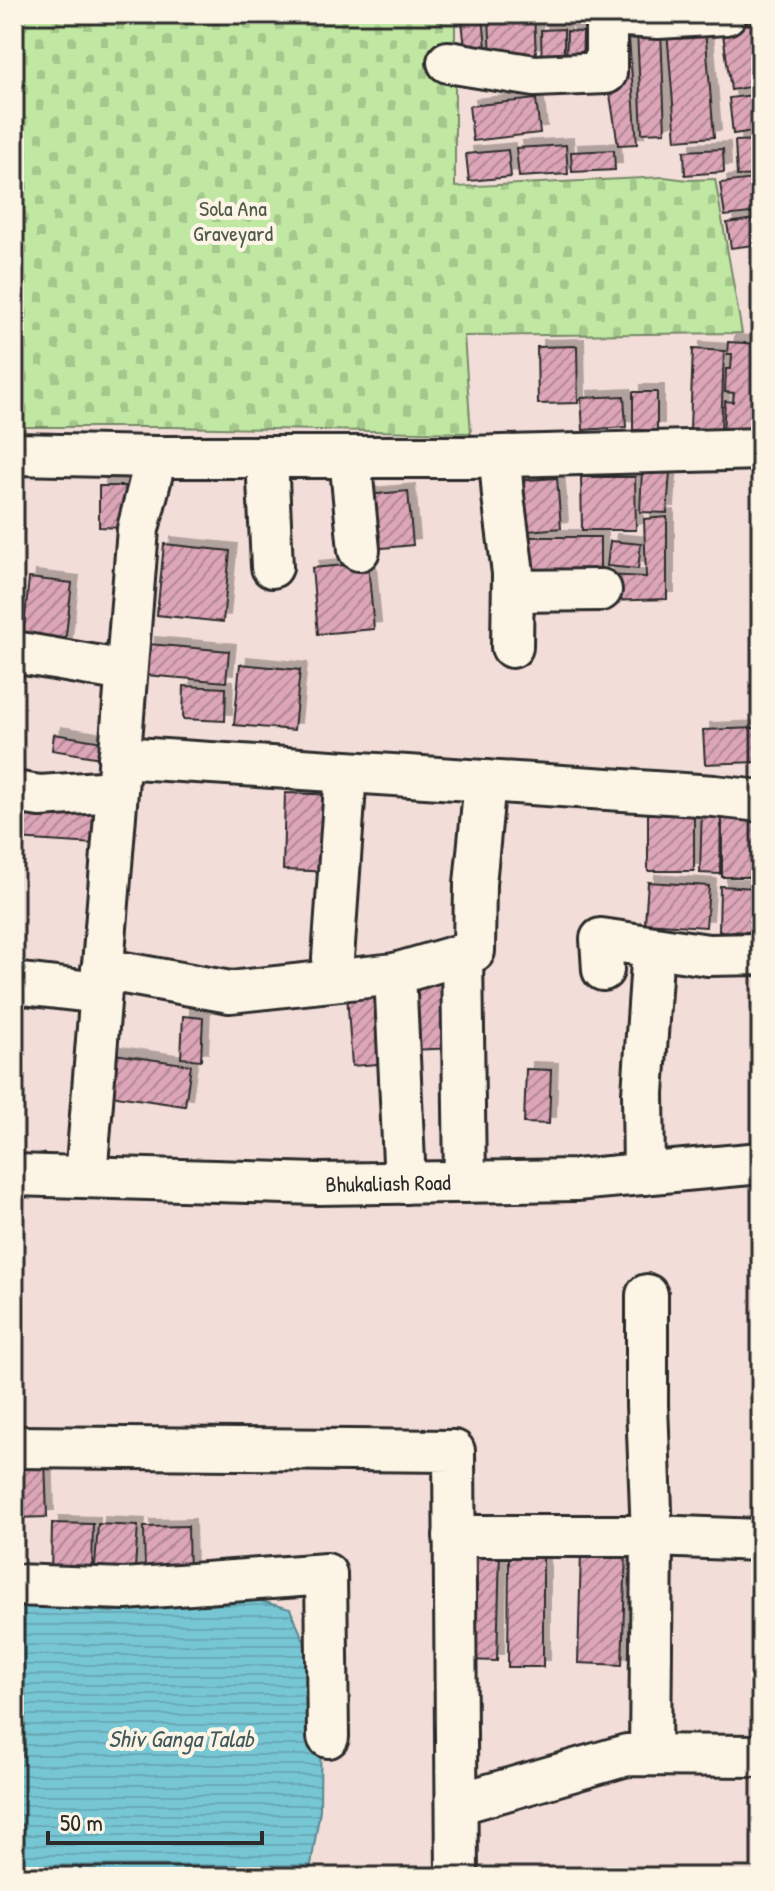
<svg xmlns="http://www.w3.org/2000/svg" width="775" height="1891" font-family="'Patrick Hand',sans-serif">
	<defs>
		<pattern id="cemetery-stones" width="16" height="16" patternUnits="userSpaceOnUse" patternTransform="scale(2)"><rect width="16" height="16" fill="#c0e8a3"/><path d="M2 7V4a2 2 0 0 1 4 0v3zM10 15v-3a2 2 0 0 1 4 0v3z" fill="#a5c78c"/></pattern>
		<pattern id="water-rules" width="6" height="5" patternUnits="userSpaceOnUse" patternTransform="scale(2)"><rect width="6" height="5" fill="#77c6d4"/><path d="M0 2.5h6" fill="none" stroke="#67aab6"/></pattern>
		<pattern id="building-hatch" width="6" height="6" patternUnits="userSpaceOnUse" patternTransform="scale(2)"><rect width="6" height="6" fill="#dda6b8"/><path d="M-1 1l2-2M0 6l6-6M5 7l2-2" fill="none" stroke="#b38796"/></pattern>
		<filter id="shadow"><feDropShadow dx="7" dy="-7" stdDeviation="0" flood-color="#0004"/></filter>
	</defs>
	<rect width="100%" height="100%" fill="#f3ddd8"/>
	<filter id="ink" filterUnits="userSpaceOnUse"><feTurbulence type="fractalNoise" baseFrequency=".0125" numOctaves="2"/><feDisplacementMap in="SourceGraphic" scale="16" xChannelSelector="R" yChannelSelector="G"/><feConvolveMatrix kernelMatrix="1 2 1 2 8 2 1 2 1" color-interpolation-filters="sRGB"/></filter>
	<g filter="url(#ink)">
		<!-- cemetery -->
		<path fill="url(#cemetery-stones)" stroke="#768a67" stroke-width="2" d="M14 14H491L455 17V187L664 177 688 180 715 179 742 333 464 336 471 433 169 427H14Z"/>
		<!-- water -->
		<path fill="url(#water-rules)" stroke="#598890" stroke-width="2" d="M246 1597 290 1609 304 1641 321 1702 320 1810 310 1871 283 1877H14V1605L112 1612 163 1601Z"/>
		<!-- building -->
		<g fill="url(#building-hatch)" stroke="#2b2b2b" stroke-width="2" filter="url(#shadow)">
			<path d="M534 16 536 54 491 57 489 19Z"/>
			<path d="M483 17 487 57 466 59 462 20Z"/>
			<path d="M759 22 761 85 731 90 722 27Z"/>
			<path d="M705 28 714 137 676 140 667 31Z"/>
			<path d="M564 29V71L542 72 541 30Z"/>
			<path d="M661 30 665 132 642 133 637 31Z"/>
			<path d="M567 31 583 32 582 71H566Z"/>
			<path d="M629 38 637 144 618 145 607 76 609 40Z"/>
			<path d="M761 94V130L733 134 729 98Z"/>
			<path d="M536 99 540 133 473 141 469 106Z"/>
			<path d="M761 140V175L737 176 735 141Z"/>
			<path d="M566 145 568 174 519 177 516 148Z"/>
			<path d="M723 149 724 172 685 175 684 151Z"/>
			<path d="M508 150 511 177 469 181 466 154Z"/>
			<path d="M614 150 615 170 572 172 571 152Z"/>
			<path d="M754 179 759 212 725 216 720 183Z"/>
			<path d="M761 218V244L731 248 727 223Z"/>
			<path d="M728 342 761 344 760 434 723 433 725 401 733 402 734 393 725 392 726 369H731L732 354H727Z"/>
			<path d="M577 346 578 403 538 404 537 347Z"/>
			<path d="M693 349 724 351 721 430 690 428Z"/>
			<rect x="633" y="392" width="24" height="38"/>
			<path d="M624 396 626 427 583 430 581 398Z"/>
			<path d="M642 469 670 471 667 513 640 512Z"/>
			<path d="M581 477H635L636 530H582Z"/>
			<path d="M557 478 561 528 517 532 513 481Z"/>
			<path d="M99 486H126L125 528 99 527Z"/>
			<path d="M408 491 413 545 372 549 367 495Z"/>
			<path d="M667 517V599L607 601 606 575 646 577 644 519Z"/>
			<path d="M524 537H600V586L524 587Z"/>
			<path d="M610 541 641 544 638 569 607 566Z"/>
			<path d="M164 544 230 551 223 622 157 615Z"/>
			<path d="M368 563 374 629 318 634 312 568Z"/>
			<path d="M29 578 72 583 64 652 22 647Z"/>
			<path d="M148 644 229 651 226 682 146 675Z"/>
			<path d="M240 664 300 670 294 730 234 725Z"/>
			<path d="M184 686 226 688 225 721 183 719Z"/>
			<path d="M756 728 757 762 705 764 703 730Z"/>
			<path d="M54 734 103 742 101 758 52 750Z"/>
			<path d="M285 793 339 795 337 872 283 870Z"/>
			<path d="M19 800 97 805 95 844 16 839Z"/>
			<path d="M702 805H721L720 874 700 873Z"/>
			<rect x="648" y="809" width="46" height="62"/>
			<rect x="722" y="818" width="37" height="59"/>
			<path d="M648 882 709 886 706 927 645 923Z"/>
			<path d="M720 886 756 888 754 932 719 931Z"/>
			<path d="M455 974 458 1048 410 1050 408 976Z"/>
			<path d="M386 990 391 1063 352 1066 347 993Z"/>
			<path d="M183 1016 203 1018 201 1060 181 1058Z"/>
			<path d="M114 1054 191 1065 185 1106 109 1095Z"/>
			<path d="M526 1069 551 1070 549 1124 524 1123Z"/>
			<path d="M45 1459 47 1517 14 1518V1460Z"/>
			<path d="M52 1523 93 1524 92 1578 51 1577Z"/>
			<path d="M98 1524 138 1526 134 1582 94 1579Z"/>
			<path d="M188 1526 189 1579H145L144 1527Z"/>
			<path d="M469 1549 500 1550 497 1661 466 1660Z"/>
			<path d="M581 1551 626 1552 622 1665 578 1663Z"/>
			<path d="M509 1554H543V1667H508Z"/>
		</g>
		<g fill="none" stroke-linecap="round" stroke-linejoin="round">
			<defs>
				<g id="minor">
					<path d="M448 62 535 76 606 73V15L658 18 726 14"/>
					<path d="M14 454 156 457H469L761 449"/>
					<path d="M267 457 272 567"/>
					<path d="M350 457 359 550"/>
					<path d="M500 457 503 496 513 573 512 647"/>
					<path d="M513 591 601 590"/>
					<path d="M14 652 125 671"/>
					<path d="M119 757 714 796 761 801"/>
					<path d="M14 792 40 796 116 791"/>
					<path d="M462 954 465 1182"/>
					<path d="M102 969 230 992 395 974 474 951 475 884 485 781"/>
					<path d="M603 970 601 939 708 955 761 954"/>
					<path d="M395 974 405 1183"/>
					<path d="M335 980 333 958 346 772"/>
					<path d="M14 983 100 993"/>
					<path d="M644 1174 643 1093 653 947"/>
					<path d="M14 1175 318 1184 576 1180 761 1163"/>
					<path d="M86 1177 138 529 156 457"/>
					<path d="M647 1295V1405L652 1536 650 1755"/>
					<path d="M14 1447 454 1451 457 1877"/>
					<path d="M454 1536H652L761 1540"/>
					<path d="M14 1585 125 1589 326 1574 328 1737"/>
					<path d="M457 1804 627 1755 761 1756"/>
				</g>
			</defs>
			<!-- minor casing -->
			<use href="#minor" stroke="#2b2b2b" stroke-width="46"/>
			<!-- minor -->
			<use href="#minor" stroke="#fcf5e5" stroke-width="40"/>
		</g>
	</g>
	<g text-anchor="middle" dominant-baseline="central" stroke-width="8" stroke-linejoin="round" paint-order="stroke">
		<!-- park labels -->
		<g font-size="22" fill="#505a49" stroke="#fcf5e5">
			<text x="233" y="208">Sola Ana<tspan x="233" dy="25">Graveyard</tspan></text>
		</g>
		<!-- street labels -->
		<g font-size="22" fill="#2b2b2b" stroke="#fcf5e5">
			<text transform="translate(388 1183) rotate(-1)">Bhukaliash Road</text>
		</g>
		<!-- water labels -->
		<g font-size="24" font-style="italic" fill="#425a5e" stroke="#fcf5e5">
			<text x="181" y="1738">Shiv Ganga Talab</text>
		</g>
	</g>
	<!-- margin -->
	<rect width="775" height="1891" fill="none" stroke="#fcf5e5" stroke-width="48"/>
	<rect x="24" y="24" width="727" height="1843" fill="none" stroke="#2b2b2b" stroke-width="3" filter="url(#ink)"/>
	<!-- scale -->
	<path d="M48 1831v12h214v-12" fill="none" stroke="#2b2b2b" stroke-width="4"/>
	<text x="60" y="1831" font-size="24" fill="#2b2b2b" stroke="#fcf5e5" stroke-width="6" paint-order="stroke">50 m</text>
</svg>
